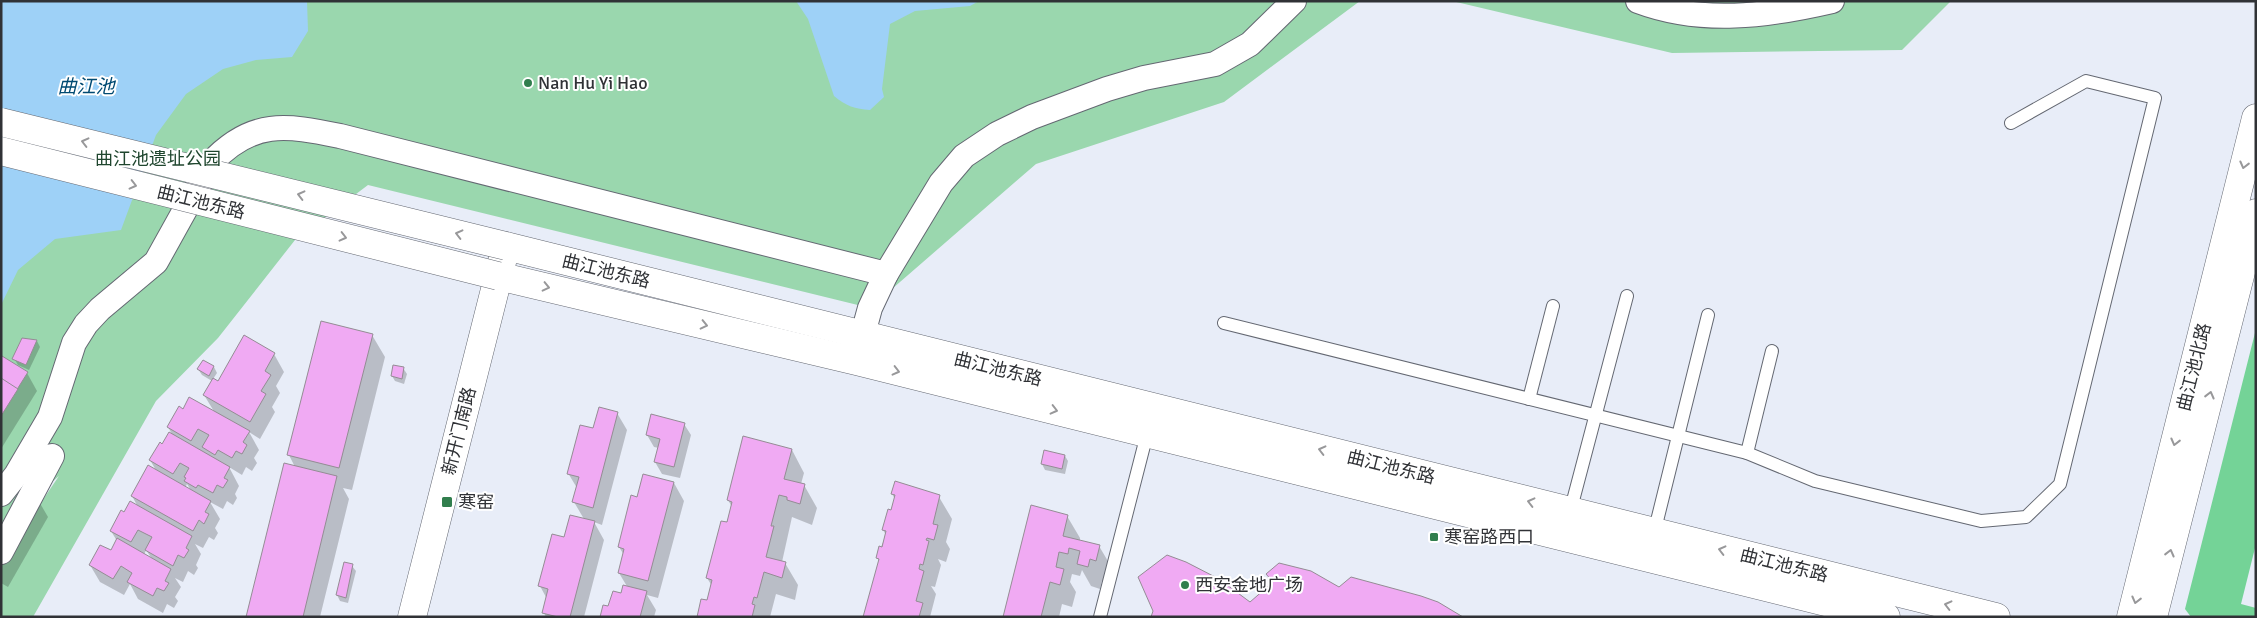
<svg xmlns="http://www.w3.org/2000/svg" width="2257" height="618" font-family="Signika,'Noto Sans SC',sans-serif">
	<rect width="100%" height="100%" fill="#e8edf8"/>
	<!-- green -->
	<g fill="#9ad7ae">
		<path d="M1 1H1360L1224 102 1036 164 870 308 368 185 295 240 218 338 156 401 33 617H1V538L27 523 59 476 1 526Z"/>
		<path d="M1452 1H1951L1902 50 1672 53Z"/>
	</g>
	<!-- forest -->
	<path fill="#74d397" d="M2256 329V544L2241 604 2256 608V617H2191L2185 609Z"/>
	<!-- water -->
	<g fill="#9ed1f7">
		<path d="M1 1H307L308 31 292 57 256 60 223 69 186 94 156 135 121 230 55 239 18 270 1 305Z"/>
		<path d="M796 1H979L970 6 915 11 890 24 882 89 884 97 870 110C855 109 846 106 834 96L808 19Z"/>
	</g>
	<!-- shadow -->
	<g fill="#0003" fill-rule="evenodd">
		<path d="M372 335 385 357 352 490 343 488 349 499 320 617H247L295 467 289 455Z"/>
		<path d="M245 337 274 354 284 372 276 386 280 393 272 407 275 412 260 439 249 432 259 450 254 458 257 463 252 471 246 467 242 475 229 467 239 486 235 494 237 498 233 505 227 501 223 509 210 502 220 519 215 528 218 533 214 540 209 537 203 548 195 544 201 554 196 565 198 568 194 575 188 571 183 582 175 578 181 587 175 597 178 601 174 608 167 604 163 613 138 599 130 584 124 595 100 582 90 565 111 551 117 541 111 531 125 513 138 507 132 496 157 472 150 460 173 436 168 427 183 410 215 413 204 395 212 381 202 375 198 369 203 362 214 367 217 373 213 379 219 382ZM187 484 192 492 185 488ZM146 550 152 559 144 555Z"/>
		<path d="M22 339 37 341 40 347 29 370 18 365 15 360Z"/>
		<path d="M2 358 27 373 37 391 1 449Z"/>
		<path d="M403 368 407 374 404 384 395 381 392 376Z"/>
		<path d="M617 413 627 430 602 525 594 522 604 540 584 617H546L544 613 547 599 540 586 565 539 584 519 574 502 577 488 568 473 594 429Z"/>
		<path d="M684 424 691 435 680 478 662 474 655 462 659 448 654 447 647 435Z"/>
		<path d="M792 450 804 473 801 484 804 485 817 508 812 525 792 517 782 562 785 563 798 585 795 600 776 594 770 617H698L708 602 712 586 707 578 732 507 728 500Z"/>
		<path d="M1065 456 1068 461 1065 474 1045 470 1042 464Z"/>
		<path d="M674 483 684 501 658 598 647 595 656 610 654 617H601L628 588 619 573 624 555 619 547 638 498Z"/>
		<path d="M892 494 939 497 952 519 946 542 950 549 946 562 938 559 941 565 935 587 931 586 936 594 930 617H864L879 561 877 557 886 535 883 530 895 499Z"/>
		<path d="M28 498 41 505 48 517 8 587 1 583V544Z"/>
		<path d="M1067 516 1080 538V541L1099 546 1112 568 1108 582 1102 581 1100 589 1091 586 1082 570 1080 576 1072 574 1070 582 1076 592 1072 607 1062 604 1059 617H1004Z"/>
		<path d="M352 566 356 571 348 603 340 601 337 595Z"/>
	</g>
	<!-- building -->
	<g fill="#f0aaf3" stroke="#948c94">
		<path d="M321 321 373 334 339 468 287 455Z"/>
		<path d="M244 335 275 353 265 371 271 375 261 391 266 394 250 422 203 395 213 378 218 381Z"/>
		<path d="M22 338 37 340 26 365 12 359Z"/>
		<path d="M2 356 28 372 1 415V357Z"/>
		<path d="M203 360 214 366 209 376 197 369Z"/>
		<path d="M393 365 404 367 402 379 391 376Z"/>
		<path d="M1 378 18 389 1 416Z"/>
		<path d="M189 397 250 431 243 442 247 445 242 454 236 451 232 458 218 450 215 455 202 447 209 435 198 429 191 441 167 427 179 406 183 409Z"/>
		<path d="M599 407 618 412 593 508 572 502 579 477 567 474 580 425 593 428Z"/>
		<path d="M651 414 685 423 674 467 654 462 660 439 646 435Z"/>
		<path d="M169 432 230 467 224 478 228 480 223 488 217 485 213 493 198 485 196 488 184 481 186 478 184 477 189 468 180 463 173 474 149 460 160 442 162 444Z"/>
		<path d="M743 436 792 449 784 479 805 484 800 504 787 500V497L779 495 771 526H774L766 557 786 562 782 578 764 572 757 598 754 597 752 604 755 605 752 617H697L701 599 707 600 712 580 706 578 721 521 727 522 732 502 727 500Z"/>
		<path d="M1044 450 1065 455 1062 469 1041 464Z"/>
		<path d="M284 463 337 476 303 617H246Z"/>
		<path d="M148 465 211 501 205 512 209 514 204 524 199 520 193 531 131 496Z"/>
		<path d="M643 474 674 482 648 581 618 573 624 549 618 547 631 495 637 497Z"/>
		<path d="M895 481 940 495 933 524 938 525 934 540 927 538 926 540 929 541 923 565 920 564 919 569 924 571 916 601 923 603 919 617H863L879 559 876 558 879 546 882 547 886 531 882 530 888 509 891 510 895 495 891 494Z"/>
		<path d="M130 501 192 536 186 548 189 550 184 558 178 555 173 566 145 550 152 537 138 530 131 542 110 531 121 510 124 512Z"/>
		<path d="M1031 505 1068 515 1063 536 1100 545 1096 561 1090 559 1088 567 1077 564 1080 551 1069 548 1068 554 1059 552 1056 567 1064 569 1060 585 1050 582 1041 617H1003Z"/>
		<path d="M570 515 595 521 570 617H558L542 613 548 589 538 586 552 534 564 537Z"/>
		<path d="M117 538 171 569 165 581 169 583 164 591 157 588 153 596 127 582 132 573 121 566 113 579 89 565 100 545 111 550Z"/>
		<path d="M1167 555 1186 562 1219 579 1250 602 1273 582 1266 574 1279 563 1311 571 1339 587 1351 577 1421 596 1438 602 1463 617H1151L1153 611 1138 577Z"/>
		<path d="M344 562 353 564 346 598 336 595Z"/>
		<path d="M623 585 647 591 640 617H600L603 605 608 606 613 591 621 593Z"/>
	</g>
	<g fill="none" stroke-linecap="round" stroke-linejoin="round">
		<defs>
			<g id="lane">
				<path d="M1224 323 1747 453 1815 481 1981 521 2026 517 2060 484 2155 98 2086 81 2011 123"/>
				<path d="M1529 399 1553 306"/>
				<path d="M1747 453 1772 351"/>
				<path d="M1570 512 1627 296"/>
				<path d="M1654 533 1708 315"/>
				<path d="M1100 617 1147 434"/>
			</g>
			<g id="street">
				<path d="M1638 1C1702 25 1767 16 1832 1"/>
				<path d="M858 352 870 308 886 274 941 183 964 156 997 134 1032 117 1107 89 1144 78 1215 64 1250 44 1294 1"/>
				<path d="M1 494 16 475 50 417 74 343 86 324 100 309 156 262 211 163C252 119 286 125 340 136L886 274"/>
				<path d="M1 552 52 456"/>
			</g>
			<g id="secondary">
				<path d="M498 276 856 361 1886 617"/>
				<path d="M412 617 506 246 1996 617"/>
				<path d="M2131 617 2256 118"/>
				<path d="M2153 617 2256 213"/>
			</g>
		</defs>
		<!-- lane casing -->
		<use href="#lane" stroke="#646872" stroke-width="14"/>
		<!-- street casing -->
		<use href="#street" stroke="#646872" stroke-width="26"/>
		<!-- secondary casing -->
		<use href="#secondary" stroke="#646872" stroke-width="29"/>
		<!-- lane -->
		<use href="#lane" stroke="#fff" stroke-width="12"/>
		<!-- street -->
		<use href="#street" stroke="#fff" stroke-width="24"/>
		<!-- secondary -->
		<use href="#secondary" stroke="#fff" stroke-width="28"/>
		<defs>
			<g id="secondary-bridge">
				<path d="M1 122 506 246"/>
				<path d="M1 151 498 276"/>
			</g>
		</defs>
		<!-- secondary-bridge casing -->
		<use href="#secondary-bridge" stroke="#646872" stroke-width="29" stroke-linecap="butt"/>
		<!-- secondary-bridge -->
		<use href="#secondary-bridge" stroke="#fff" stroke-width="28"/>
	</g>
	<!-- one-way arrows -->
	<defs><path id="oneway-chevron" d="M-2-3.5L2.5 0L-2 3.5" fill="none" stroke-width="1.6" stroke-linecap="round" stroke-linejoin="round" transform="scale(1.25)"/></defs>
	<g stroke="#98989a">
		<use href="#oneway-chevron" transform="translate(85 142) rotate(-166)"/>
		<use href="#oneway-chevron" transform="translate(2244 165) rotate(104)"/>
		<use href="#oneway-chevron" transform="translate(133 185) rotate(14)"/>
		<use href="#oneway-chevron" transform="translate(301 195) rotate(-166)"/>
		<use href="#oneway-chevron" transform="translate(459 234) rotate(-166)"/>
		<use href="#oneway-chevron" transform="translate(343 237) rotate(14)"/>
		<use href="#oneway-chevron" transform="translate(546 287) rotate(13)"/>
		<use href="#oneway-chevron" transform="translate(704 325) rotate(13)"/>
		<use href="#oneway-chevron" transform="translate(896 371) rotate(14)"/>
		<use href="#oneway-chevron" transform="translate(2210 395) rotate(-76)"/>
		<use href="#oneway-chevron" transform="translate(1054 410) rotate(14)"/>
		<use href="#oneway-chevron" transform="translate(2175 442) rotate(104)"/>
		<use href="#oneway-chevron" transform="translate(1322 450) rotate(-166)"/>
		<use href="#oneway-chevron" transform="translate(1531 502) rotate(-166)"/>
		<use href="#oneway-chevron" transform="translate(1722 550) rotate(-166)"/>
		<use href="#oneway-chevron" transform="translate(2170 553) rotate(-76)"/>
		<use href="#oneway-chevron" transform="translate(2136 600) rotate(104)"/>
		<use href="#oneway-chevron" transform="translate(1948 605) rotate(-166)"/>
	</g>
	<!-- markers -->
	<g fill="#317e4d" stroke="#fff" stroke-width="2">
		<circle cx="528" cy="83" r="5"/>
		<rect x="441" y="496" width="12" height="12" rx="2.5"/>
		<rect x="1429" y="532" width="10" height="10" rx="2.5"/>
		<circle cx="1185" cy="585" r="5"/>
	</g>
	<g text-anchor="middle" dominant-baseline="central" stroke-width="4" stroke-linejoin="round" paint-order="stroke">
		<!-- poi labels -->
		<g font-size="18" fill="#303236" stroke="#fff" text-anchor="start">
			<text x="538" y="83">Nan Hu Yi Hao</text>
			<text x="458" y="502">寒窑</text>
			<text x="1444" y="537">寒窑路西口</text>
			<text x="1195" y="585">西安金地广场</text>
		</g>
		<!-- park labels -->
		<g font-size="18" fill="#1f462e" stroke="#fff">
			<text x="158" y="159">曲江池遗址公园</text>
		</g>
		<!-- street labels -->
		<g font-size="18" fill="#303236" stroke="#fff">
			<text transform="translate(201 202) rotate(14)">曲江池东路</text>
			<text transform="translate(606 271) rotate(14)">曲江池东路</text>
			<text transform="translate(2194 367) rotate(-76)">曲江池北路</text>
			<text transform="translate(998 369) rotate(14)">曲江池东路</text>
			<text transform="translate(459 431) rotate(-76)">新开门南路</text>
			<text transform="translate(1391 467) rotate(14)">曲江池东路</text>
			<text transform="translate(1784 565) rotate(14)">曲江池东路</text>
		</g>
		<!-- water labels -->
		<g font-size="19" font-style="italic" fill="#004a72" stroke="#fff">
			<text x="86" y="87">曲江池</text>
		</g>
	</g>
	<!-- border -->
	<rect width="2257" height="618" fill="none" stroke="#303236" stroke-width="5"/>
</svg>
